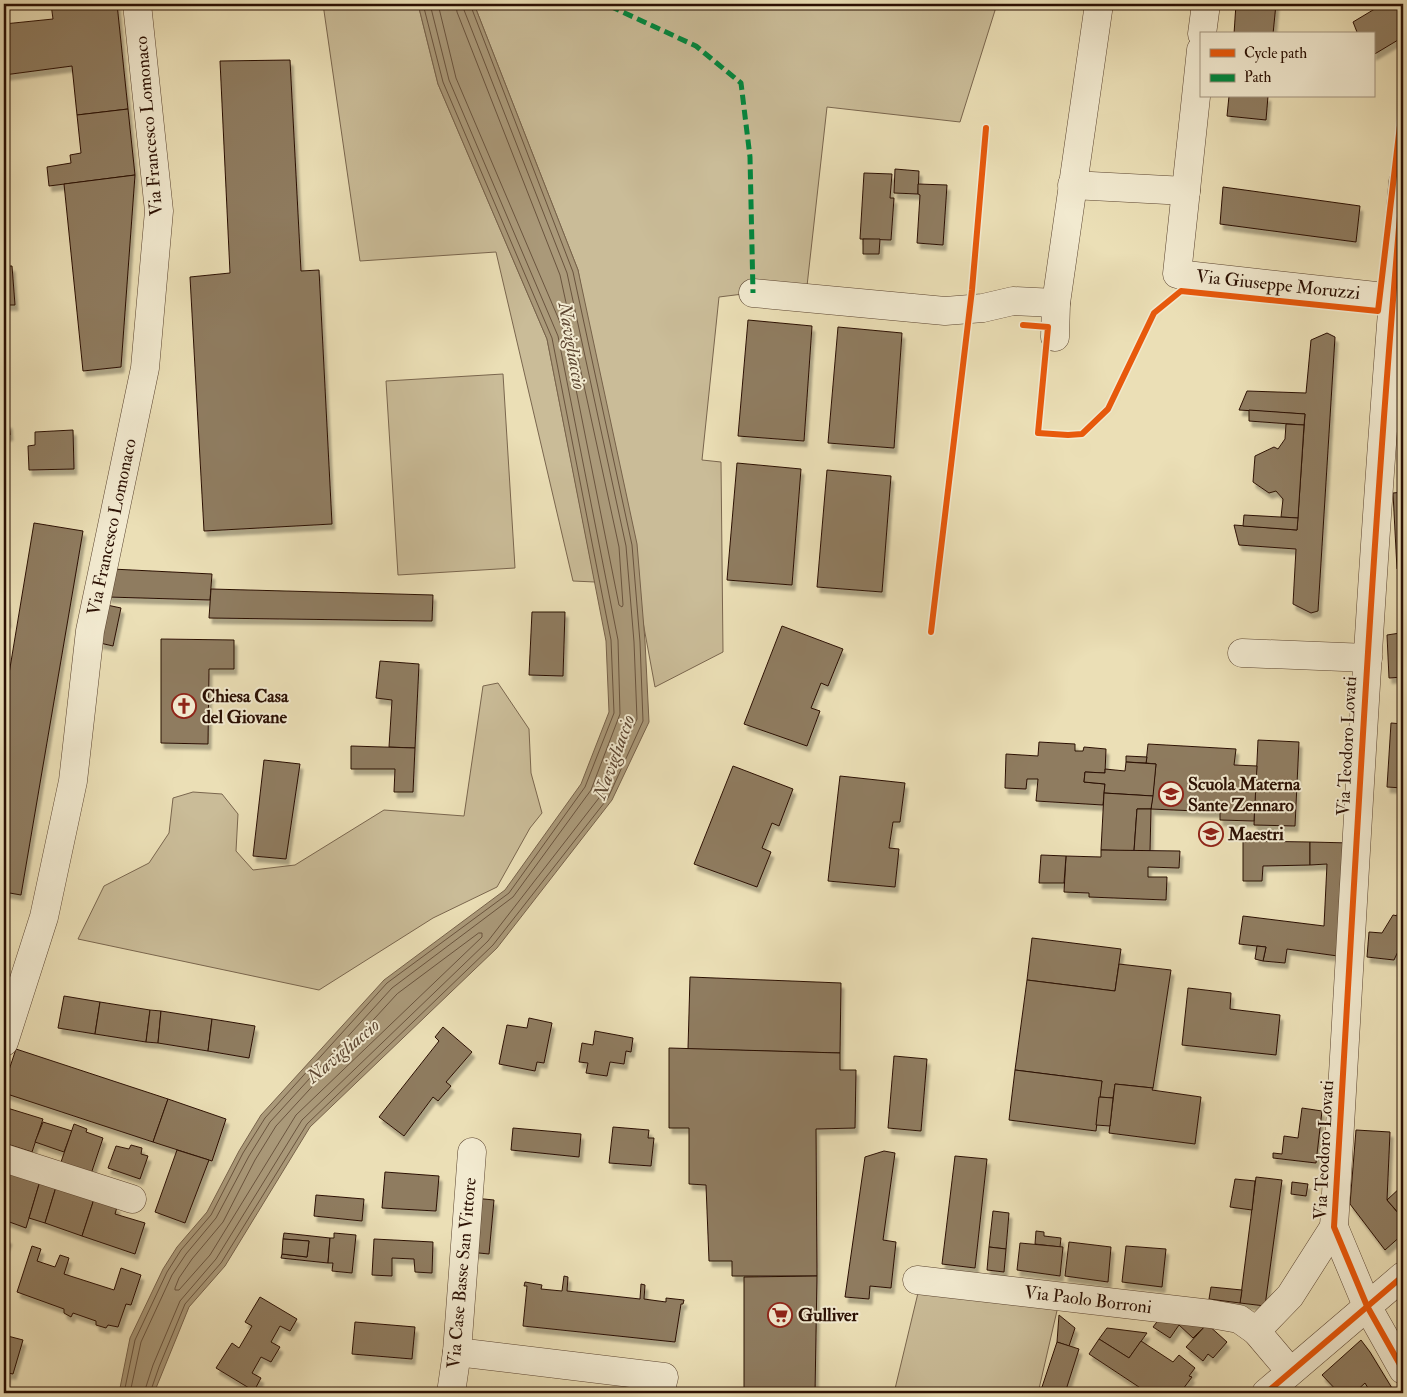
<svg xmlns="http://www.w3.org/2000/svg" width="1407" height="1397" font-family="'IM FELL Double Pica',serif">
	<defs>
		<filter id="shadow"><feDropShadow dx="3" dy="5.5" stdDeviation="1" flood-color="#0004"/></filter>
	</defs>
	<rect width="100%" height="100%" fill="#ebdfb6"/>
	<filter id="stains"><feTurbulence type="fractalNoise" baseFrequency=".004" numOctaves="4"/><feColorMatrix values="0 0 0 0 .2 0 0 0 0 .09 0 0 0 0 .02 0 0 0 .5 -.17"/></filter>
	<radialGradient id="worn" r=".72"><stop offset=".6" stop-color="#630" stop-opacity="0"/><stop offset="1" stop-color="#630" stop-opacity=".3"/></radialGradient>
	<!-- green -->
	<g fill="#cabc98" stroke="#7a664e">
		<path d="M323 4H418L438 84 547 339 595 582 573 581 496 252 360 261Z"/>
		<path d="M474 4H997L960 122 827 107 807 286 719 297 702 460 721 462 723 652 655 687 578 270Z"/>
		<path d="M503 374 515 568 398 575 386 381Z"/>
		<path d="M498 683 529 729 531 773 542 813 530 828 497 887 433 918 319 990 78 939 104 886 149 863 169 833 173 798 193 792 222 794 238 814 236 851 253 870 295 865 384 810 464 816 483 686Z"/>
		<path d="M918 1293 1059 1302 1038 1393H894Z"/>
	</g>
	<!-- water -->
	<path fill="#aa9979" stroke="#77624a" d="M418 4H474L578 270 637 544 645 641 649 722 612 800 497 948 310 1127 225 1266 189 1307 154 1393H119L130 1338 163 1269 177 1247 207 1212 239 1151 261 1115 384 980 505 890 581 784 609 712 606 641 547 339 438 84Z"/>
	<g fill="none" stroke-linecap="round" stroke-linejoin="round">
		<!-- shore -->
		<g stroke="#6a543e" stroke-width="1">
			<path d="M438 4 456 78 565 334 619 605 622 607 623 605 619 547 560 275 457 12 456 4"/>
			<path d="M479 933H482V937L296 1115 210 1255 179 1290H175V1288L179 1278 192 1259 223 1222 255 1160 276 1126 397 994Z"/>
			<path d="M124 1393 135 1340 167 1272 181 1250 211 1215 243 1153 265 1118 387 983 509 893 585 787 614 713 611 640 552 338 443 82 423 4"/>
			<path d="M130 1393 141 1342 172 1275 186 1254 216 1218 249 1156 270 1122 392 988 513 897 591 790 620 714 618 640 558 336 449 80 430 4"/>
			<path d="M144 1393 153 1365 180 1301 216 1259 302 1120 488 941 602 794 637 719 634 642 626 546 567 273 464 10 463 4"/>
			<path d="M150 1393 159 1367 185 1304 221 1263 307 1124 493 945 608 798 643 721 640 642 632 545 573 272 470 4"/>
		</g>
	</g>
	<!-- building -->
	<g fill="#8f7c60" stroke="#2b1003" filter="url(#shadow)">
		<path d="M51 4H117L128 109 77 115 72 66 4 75V24L53 19Z"/>
		<path d="M1236 4H1276L1273 34H1234Z"/>
		<path d="M1383 4H1403V37L1373 55V34H1356L1357 32 1353 22Z"/>
		<path d="M290 60 301 271 319 270 332 524 204 531 190 277 230 273 220 61Z"/>
		<path d="M1229 96H1268L1266 120 1227 116Z"/>
		<path d="M128 109 135 175 49 186 47 167 71 163 70 155 81 153 77 115Z"/>
		<path d="M895 169 919 171 918 194 894 193Z"/>
		<path d="M864 173 892 174 890 198H894L891 240 860 239Z"/>
		<path d="M135 175 121 367 83 371 64 184Z"/>
		<path d="M918 184 947 185 943 245 917 243 920 195 918 194Z"/>
		<path d="M1223 187 1360 206 1356 242 1220 224Z"/>
		<path d="M863 239H880L879 254H863Z"/>
		<path d="M4 266H12L15 305H4Z"/>
		<path d="M748 320 812 326 804 441 738 436Z"/>
		<path d="M838 327 902 333 894 448 828 443Z"/>
		<path d="M1327 333 1335 337 1318 611 1311 613 1293 604 1296 549 1239 545 1234 525 1297 530 1305 414 1239 410 1247 391 1306 393 1311 340Z"/>
		<path d="M1249 410 1305 414 1304 425 1249 421Z"/>
		<path d="M4 419V423H9L10 435 4 436Z"/>
		<path d="M1286 424 1304 425 1298 518 1281 517 1283 499 1276 491 1269 493 1253 482 1255 456 1274 447 1278 449 1285 439Z"/>
		<path d="M73 430 74 469 29 470 28 446 35 445V432Z"/>
		<path d="M737 463 801 469 792 585 727 580Z"/>
		<path d="M827 470 891 476 882 592 817 587Z"/>
		<path d="M1403 492V569H1397L1393 493Z"/>
		<path d="M1244 515 1298 518 1297 530 1243 526Z"/>
		<path d="M34 523 83 531 21 895 4 892 5 895 4 900V704Z"/>
		<path d="M112 569 212 574 210 600 108 597Z"/>
		<path d="M4 576 8 622 4 623Z"/>
		<path d="M211 589 433 595 432 621 209 618Z"/>
		<path d="M1403 592V677L1389 678 1387 635 1400 633 1398 594Z"/>
		<path d="M107 605 121 608 113 646 100 643Z"/>
		<path d="M532 612H565L563 676 529 675Z"/>
		<path d="M782 626 843 649 828 686 821 683 811 708 820 711 807 746 744 724Z"/>
		<path d="M161 639 234 640V669H209L208 744 161 743Z"/>
		<path d="M380 661 419 664 415 748 389 747 392 700 376 698Z"/>
		<path d="M1391 723 1403 724V788L1387 787Z"/>
		<path d="M1258 740 1299 742 1295 826 1254 825Z"/>
		<path d="M1039 742 1075 744V751H1083L1084 747 1106 749 1105 773 1085 772 1084 782 1105 784 1103 805 1036 801 1038 779H1027L1026 789 1005 788 1006 754 1038 756Z"/>
		<path d="M1148 744 1236 749 1234 765 1257 766 1254 821 1220 820V812L1151 809 1156 764 1146 763Z"/>
		<path d="M351 746 415 748 413 792H394L395 769H351Z"/>
		<path d="M1126 756 1147 757 1146 763 1126 762Z"/>
		<path d="M264 760 300 764 286 859 253 856Z"/>
		<path d="M1126 762 1156 764 1153 796 1104 793 1105 784 1084 782 1085 772 1105 773V769L1125 771Z"/>
		<path d="M733 766 793 789 779 826 772 823 762 848 771 852 757 887 694 864Z"/>
		<path d="M840 776 905 783 900 822H893L889 848 899 849 895 887 828 881Z"/>
		<path d="M1104 793 1153 796 1151 809H1137L1134 851 1101 850Z"/>
		<path d="M1137 809H1151L1150 851H1134Z"/>
		<path d="M1243 841 1310 842V865L1263 866 1262 881H1243Z"/>
		<path d="M1310 842 1351 843 1345 957 1287 949 1285 963 1263 961 1266 947 1239 944 1243 916 1324 926 1327 864 1310 865Z"/>
		<path d="M1101 850 1180 851 1179 868 1148 867V877H1167L1166 900 1089 897V893L1064 892 1066 856 1101 857Z"/>
		<path d="M1041 855 1066 856 1064 883H1039Z"/>
		<path d="M1403 901V917L1397 915Z"/>
		<path d="M1393 915 1403 917V941L1394 960 1367 957 1369 932 1382 933Z"/>
		<path d="M1032 938 1121 949 1115 991 1027 980Z"/>
		<path d="M1257 946 1266 947 1263 961 1255 959Z"/>
		<path d="M1119 964 1171 970 1153 1088 1115 1084 1113 1098 1099 1097 1102 1081 1015 1070 1027 980 1115 991Z"/>
		<path d="M690 977 841 983 840 1053 688 1049Z"/>
		<path d="M1188 988 1231 993 1230 1009 1280 1015 1276 1055 1182 1045Z"/>
		<path d="M64 996 100 1002 95 1034 58 1028Z"/>
		<path d="M100 1002 150 1010 146 1042 95 1034Z"/>
		<path d="M150 1010 161 1011 158 1043 146 1042Z"/>
		<path d="M161 1011 212 1019 208 1051 158 1043Z"/>
		<path d="M529 1018 552 1023 544 1063 537 1062 535 1071 499 1064 507 1025 527 1028Z"/>
		<path d="M212 1019 255 1026 249 1058 208 1051Z"/>
		<path d="M443 1027 472 1052 446 1082 451 1086 438 1101 433 1097 404 1136 379 1117 439 1041 435 1037Z"/>
		<path d="M595 1031 633 1038 631 1052 626 1051 624 1064 610 1062 607 1076 586 1073 588 1063 579 1062 582 1043 593 1045Z"/>
		<path d="M669 1048 840 1053V1070H856L855 1128 816 1129 817 1276H732V1261H709L706 1185 689 1184V1128H669Z"/>
		<path d="M16 1049 168 1099 153 1142 4 1093V1085Z"/>
		<path d="M894 1056 927 1059 921 1131 888 1128Z"/>
		<path d="M1015 1070 1102 1081 1096 1131 1009 1120Z"/>
		<path d="M1115 1084 1153 1088 1152 1090 1201 1097 1195 1144 1109 1133Z"/>
		<path d="M1099 1097 1113 1098 1110 1126 1096 1125Z"/>
		<path d="M168 1099 226 1119 212 1161 153 1142Z"/>
		<path d="M4 1107 43 1119 32 1152 4 1143Z"/>
		<path d="M1302 1108 1322 1111 1316 1163 1273 1158V1153L1282 1154 1284 1136 1298 1138Z"/>
		<path d="M43 1122 72 1131 64 1152 35 1142Z"/>
		<path d="M74 1124 87 1129 86 1132 103 1138 91 1174 60 1165Z"/>
		<path d="M613 1127 649 1130 648 1138H654L651 1166 609 1163Z"/>
		<path d="M513 1128 581 1134 579 1157 511 1150Z"/>
		<path d="M1356 1130 1390 1132 1387 1200 1403 1219V1234L1385 1250 1350 1204Z"/>
		<path d="M131 1145 142 1148 141 1154 148 1156 140 1179 108 1168 116 1146 129 1149Z"/>
		<path d="M177 1150 209 1160 185 1223 155 1212Z"/>
		<path d="M884 1151 895 1153 883 1240 896 1242 891 1288 870 1286 869 1299 845 1297 865 1157Z"/>
		<path d="M955 1156 987 1159 975 1268 942 1264Z"/>
		<path d="M4 1169 40 1181 26 1228 4 1220Z"/>
		<path d="M385 1172 439 1176 436 1211 382 1208Z"/>
		<path d="M1256 1177 1282 1180 1265 1306 1240 1303Z"/>
		<path d="M1235 1179 1255 1181 1252 1210 1230 1207Z"/>
		<path d="M40 1181 56 1187 45 1223 29 1218Z"/>
		<path d="M1292 1182 1308 1184 1306 1196 1291 1194Z"/>
		<path d="M1402 1186 1403 1188V1214L1401 1216 1387 1200Z"/>
		<path d="M56 1187 94 1199 82 1236 45 1223Z"/>
		<path d="M316 1195 364 1199 362 1221 314 1216Z"/>
		<path d="M474 1198 494 1200 489 1254 469 1252Z"/>
		<path d="M94 1199 117 1207 115 1214 145 1223 135 1254 82 1236Z"/>
		<path d="M993 1211 1009 1213 1006 1249 989 1247Z"/>
		<path d="M1036 1231 1044 1232V1236L1061 1238 1060 1247 1035 1244Z"/>
		<path d="M284 1233 330 1238 328 1263 281 1258 282 1254 307 1257 309 1241 283 1239Z"/>
		<path d="M334 1233 356 1235 352 1273 332 1271 333 1263H328L330 1238H334Z"/>
		<path d="M4 1237 9 1239 4 1251Z"/>
		<path d="M283 1239 309 1241 307 1257 282 1254Z"/>
		<path d="M374 1239 433 1242 432 1273 415 1272 414 1259 392 1258V1276L372 1275Z"/>
		<path d="M1069 1242 1111 1247 1108 1282 1065 1276Z"/>
		<path d="M1020 1243 1063 1247 1060 1276 1017 1270Z"/>
		<path d="M32 1246 41 1249 37 1261 55 1267 60 1255 69 1258 64 1274 114 1290 121 1268 141 1275 131 1305 126 1304 118 1327 108 1325 106 1328 96 1325V1321L73 1313 71 1317 64 1313V1309L17 1292Z"/>
		<path d="M1126 1246 1166 1249 1162 1287 1122 1282Z"/>
		<path d="M989 1247 1006 1249 1004 1272 987 1270Z"/>
		<path d="M564 1276 568 1277 567 1291 640 1299 641 1284 645 1285 644 1299 666 1302V1298L684 1300 683 1304H681L675 1342 523 1326 527 1286H524L525 1282 542 1285 541 1289 562 1291Z"/>
		<path d="M817 1276 815 1393H744V1277Z"/>
		<path d="M1211 1287 1242 1290 1240 1303 1209 1299Z"/>
		<path d="M260 1297 297 1319 290 1331 280 1326 271 1342 280 1347 271 1362 261 1357 252 1373 261 1378 254 1391 216 1368 232 1343 239 1348 252 1326 245 1322Z"/>
		<path d="M1163 1314 1207 1324 1193 1338 1179 1325 1170 1338 1153 1327Z"/>
		<path d="M1059 1315 1075 1328 1069 1346 1057 1342Z"/>
		<path d="M355 1322 415 1327 412 1359 352 1354Z"/>
		<path d="M1207 1324 1227 1342 1213 1358 1208 1354 1203 1361 1186 1347Z"/>
		<path d="M1107 1328 1147 1333 1129 1358 1099 1339Z"/>
		<path d="M4 1335 23 1340 13 1374 8 1373 4 1390Z"/>
		<path d="M1099 1339 1129 1358 1141 1341 1173 1362 1179 1355 1195 1368 1189 1376 1192 1377 1180 1393H1148L1089 1354Z"/>
		<path d="M1361 1340 1370 1352 1395 1393H1371L1365 1383 1354 1393H1339L1322 1375Z"/>
		<path d="M1057 1342 1079 1349 1065 1393H1049L1041 1390Z"/>
		<path d="M587 1388 623 1391 622 1393H587Z"/>
		<path d="M478 1389 508 1391 507 1393H478Z"/>
		<path d="M374 1390 399 1392V1393H374Z"/>
	</g>
	<g fill="none" stroke-linecap="round" stroke-linejoin="round">
		<defs>
			<g id="minor">
				<path d="M1202 34 1206 4"/>
				<path d="M1201 50 1177 274 1403 299"/>
				<path d="M1403 182C1372 529 1355 879 1334 1227L1367 1306 1403 1370"/>
				<path d="M1072 185 1186 191"/>
				<path d="M753 293 945 311 983 308 1013 301 1056 303"/>
				<path d="M1055 337 1056 303 1099 4"/>
				<path d="M1242 653 1368 658"/>
				<path d="M4 1042 44 917 73 781 90 631 145 368 159 211 137 4"/>
				<path d="M4 1158 132 1199"/>
				<path d="M917 1280 1211 1314 1239 1319 1256 1331"/>
				<path d="M457 1352 664 1377 660 1393"/>
				<path d="M1290 1371 1256 1331 1290 1296 1334 1227"/>
				<path d="M451 1393 457 1352 472 1152"/>
			</g>
			<path id="tertiary" d="M1266 1393 1403 1276"/>
		</defs>
		<!-- minor casing -->
		<use href="#minor" stroke="#5b4430" stroke-width="29"/>
		<!-- tertiary casing -->
		<use href="#tertiary" stroke="#5b4430" stroke-width="29"/>
		<!-- minor -->
		<use href="#minor" stroke="#f2ead0" stroke-width="28"/>
		<!-- tertiary -->
		<use href="#tertiary" stroke="#f2ead0" stroke-width="28"/>
		<!-- quiet -->
		<path stroke="#00873e" stroke-width="5" stroke-dasharray="10 5" stroke-linecap="butt" d="M612 4 614 8 696 46 741 83 750 157 753 293"/>
		<defs>
			<g id="cycleway">
				<path d="M1403 182C1372 529 1355 879 1334 1227L1367 1306 1403 1370"/>
				<path d="M1023 325 1048 327 1038 433 1068 435 1082 434 1108 409 1154 313 1181 291 1378 311 1403 100"/>
				<path d="M931 632 972 290 986 128"/>
				<path d="M1266 1393 1403 1276"/>
			</g>
		</defs>
		<!-- cycleway casing -->
		<use href="#cycleway" stroke="#f2ead0" stroke-width="9"/>
		<!-- cycleway -->
		<use href="#cycleway" stroke="#e8590c" stroke-width="6"/>
	</g>
	<!-- icons -->
	<defs>
		<symbol id="church-ring" viewBox="-11 -11 22 22"><circle r="9.5" fill="#f2ead0" stroke="#8f2418" stroke-width="1.5"/><path d="M-1.2-6h2.4v3.5h3.3v2.4h-3.3V6h-2.4V-.1h-3.3v-2.4h3.3Z" fill="#8f2418"/></symbol>
		<symbol id="school-ring" viewBox="-11 -11 22 22"><circle r="9.5" fill="#f2ead0" stroke="#8f2418" stroke-width="1.5"/><path d="M0-5L7-2L0 1L-7-2ZM-4 1L0 2.5L4 1V4Q0 6-4 4Z" fill="#8f2418"/></symbol>
		<symbol id="supermarket-ring" viewBox="-11 -11 22 22"><circle r="9.5" fill="#f2ead0" stroke="#8f2418" stroke-width="1.5"/><path d="M-6-5.5h2.5l.6 2H6L4.5 2H-2.5L-4.4-4H-6ZM-1.5 3.2a1.3 1.3 0 1 0 .1 0ZM3 3.2a1.3 1.3 0 1 0 .1 0Z" fill="#8f2418"/></symbol>
	</defs>
	<g fill-rule="evenodd">
		<use href="#church-ring" x="170" y="692" width="28" height="28"/>
		<use href="#school-ring" x="1157" y="780" width="28" height="28"/>
		<use href="#school-ring" x="1197" y="820" width="28" height="28"/>
		<use href="#supermarket-ring" x="766" y="1301" width="28" height="28"/>
	</g>
	<g text-anchor="middle" dominant-baseline="central" stroke-width="4" stroke-linejoin="round" paint-order="stroke">
		<!-- street labels -->
		<g font-size="18" fill="#2b1003" stroke="#f2ead0">
			<text transform="translate(149 126) rotate(-95)">Via Francesco Lomonaco</text>
			<text transform="translate(1278 285) rotate(6)">Via Giuseppe Moruzzi</text>
			<text transform="translate(112 527) rotate(-78)">Via Francesco Lomonaco</text>
			<text transform="translate(1347 746) rotate(-87)">Via Teodoro Lovati</text>
			<text transform="translate(1324 1150) rotate(-87)">Via Teodoro Lovati</text>
			<text transform="translate(462 1273) rotate(-85)">Via Case Basse San Vittore</text>
			<text transform="translate(1088 1300) rotate(7)">Via Paolo Borroni</text>
		</g>
		<!-- poi labels -->
		<g font-size="18" font-weight="bold" fill="#2b1003" stroke="#f2ead0" text-anchor="start">
			<text x="202" y="696">Chiesa Casa<tspan x="202" dy="21">del Giovane</tspan></text>
			<text x="1188" y="784">Scuola Materna<tspan x="1188" dy="21">Sante Zennaro</tspan></text>
			<text x="1228" y="834">Maestri</text>
			<text x="798" y="1315">Gulliver</text>
		</g>
		<!-- water labels -->
		<g font-size="19" font-style="italic" fill="#5e4732" stroke="#f2ead0">
			<text transform="translate(572 346) rotate(80)">Navigliaccio</text>
			<text transform="translate(614 757) rotate(-70)">Navigliaccio</text>
			<text transform="translate(343 1051) rotate(-40)">Navigliaccio</text>
		</g>
	</g>
	<!-- margin -->
	<rect width="1407" height="1397" fill="none" stroke="#ebdfb6" stroke-width="20"/>
	<rect x="5" y="5" width="1397" height="1387" fill="none" stroke="#2b1003" stroke-width="2.5"/>
	<rect x="10" y="10" width="1387" height="1377" fill="none" stroke="#2b1003"/>
	<!-- legend -->
	<rect x="1200" y="32" width="175" height="65" fill="#f2ead0" stroke="#a2937e"/>
	<rect x="1210" y="49" width="25" height="8" fill="#e8590c" stroke="#a2937e"/>
	<text x="1244" y="58" font-size="15" fill="#2b1003">Cycle path</text>
	<rect x="1210" y="74" width="25" height="8" fill="#00873e" stroke="#a2937e"/>
	<text x="1244" y="82" font-size="15" fill="#2b1003">Path</text>
	<rect width="100%" height="100%" filter="url(#stains)"/>
	<rect width="100%" height="100%" fill="url(#worn)"/>
</svg>
